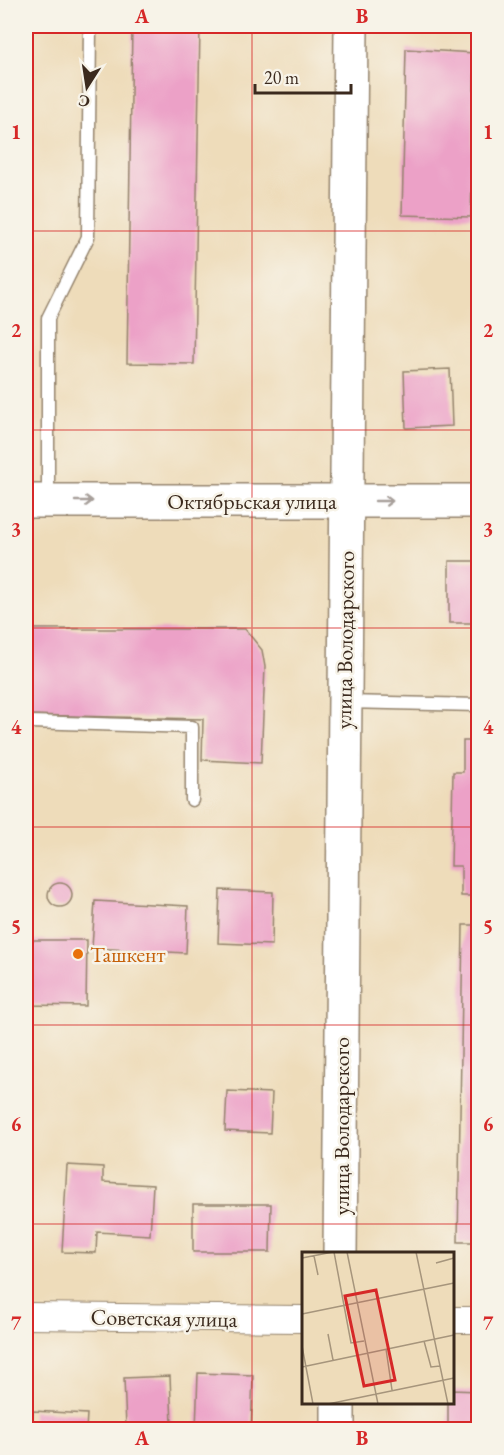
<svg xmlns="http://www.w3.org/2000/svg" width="504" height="1455" font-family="'EB Garamond',serif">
	<rect width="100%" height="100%" fill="#f7f3e8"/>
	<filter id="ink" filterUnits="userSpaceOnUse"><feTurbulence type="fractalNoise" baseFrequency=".0167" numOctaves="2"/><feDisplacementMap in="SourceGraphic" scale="12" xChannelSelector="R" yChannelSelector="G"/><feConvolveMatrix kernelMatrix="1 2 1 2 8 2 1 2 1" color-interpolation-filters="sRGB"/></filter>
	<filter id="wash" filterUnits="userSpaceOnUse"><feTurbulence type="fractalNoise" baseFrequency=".008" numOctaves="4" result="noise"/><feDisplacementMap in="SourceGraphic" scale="24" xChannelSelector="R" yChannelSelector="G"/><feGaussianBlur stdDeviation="1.35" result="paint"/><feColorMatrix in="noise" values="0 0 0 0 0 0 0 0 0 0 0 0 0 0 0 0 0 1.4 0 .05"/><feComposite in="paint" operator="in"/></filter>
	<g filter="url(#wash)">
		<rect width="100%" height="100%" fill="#eedcba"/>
		<g id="blocks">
			<!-- building -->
			<g fill="#eca1c7">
				<path d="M132 26H200L194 364 127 363Z"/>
				<path d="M406 49 475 53 471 217 402 215Z"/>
				<path d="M450 369 452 426 406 428 404 371Z"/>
				<rect x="449" y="561" width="29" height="62"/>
				<path d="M26 629H245L262 650 265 667 261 763 202 760 203 719 26 715Z"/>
				<path d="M463 741H478V896H461V866H451L453 772H463Z"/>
				<circle cx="60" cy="895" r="12"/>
				<path d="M220 890 273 892 272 945 218 943Z"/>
				<path d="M95 901 188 906 186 953 92 948Z"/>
				<path d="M463 925H478V1242H458Z"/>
				<path d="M26 940H87L86 1006 26 1005Z"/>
				<path d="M227 1091 272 1093 270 1133 225 1131Z"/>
				<path d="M67 1165 103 1167V1182L153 1185 150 1235 97 1232 96 1253 62 1252Z"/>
				<path d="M193 1204H271L270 1252H193Z"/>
				<path d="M198 1373 253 1375 251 1430H196Z"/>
				<path d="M170 1376 172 1425 126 1427 124 1378Z"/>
				<path d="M452 1390 478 1391V1430H448V1402H452Z"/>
				<path d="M33 1411 87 1414 86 1430H32Z"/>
			</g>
		</g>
	</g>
	<g filter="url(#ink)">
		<use href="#blocks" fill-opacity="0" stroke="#94836c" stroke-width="1.5"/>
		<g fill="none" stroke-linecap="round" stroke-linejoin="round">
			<defs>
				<g id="lane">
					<path d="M48 500V318L88 237 90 26"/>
					<path d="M345 702 478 705"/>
					<path d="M30 722 192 727V800"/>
				</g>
				<g id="street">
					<path d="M26 1316 303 1319"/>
					<path d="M452 1320H478"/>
				</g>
				<path id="secondary" d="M26 501H478"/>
				<g id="primary">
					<path d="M340 1254 351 26"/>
					<path d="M338 1430V1402"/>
				</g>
			</defs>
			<!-- lane casing -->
			<use href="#lane" stroke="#94836c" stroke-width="15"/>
			<!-- street casing -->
			<use href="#street" stroke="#94836c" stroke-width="28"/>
			<!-- secondary casing -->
			<use href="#secondary" stroke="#94836c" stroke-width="36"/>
			<!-- primary casing -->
			<use href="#primary" stroke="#94836c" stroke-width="36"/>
			<!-- lane -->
			<use href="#lane" stroke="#fff" stroke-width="12"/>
			<!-- street -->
			<use href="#street" stroke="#fff" stroke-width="26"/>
			<!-- secondary -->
			<use href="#secondary" stroke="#fff" stroke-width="33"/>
			<!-- primary -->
			<use href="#primary" stroke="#fff" stroke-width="33"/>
		</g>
		<!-- one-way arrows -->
		<defs><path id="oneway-shaft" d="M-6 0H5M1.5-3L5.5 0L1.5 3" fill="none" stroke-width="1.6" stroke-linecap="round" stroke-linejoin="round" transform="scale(1.5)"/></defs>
		<g stroke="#a79f9a">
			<use href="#oneway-shaft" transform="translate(84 501)"/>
			<use href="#oneway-shaft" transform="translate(384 501)"/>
		</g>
	</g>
	<!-- grid -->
	<path fill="none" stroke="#d62828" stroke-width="1.5" stroke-opacity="0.55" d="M252 26V1430M26 231H478M26 430H478M26 628H478M26 827H478M26 1025H478M26 1224H478"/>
	<!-- markers -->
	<circle fill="#e8710a" stroke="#f7f3e8" stroke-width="2" cx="78" cy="954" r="6"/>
	<g text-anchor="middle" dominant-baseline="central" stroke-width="5" stroke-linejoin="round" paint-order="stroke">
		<!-- street labels -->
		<g font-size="22" fill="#3b2a1e" stroke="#f7f3e8">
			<text x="252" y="501">Октябрьская улица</text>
			<text transform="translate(345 640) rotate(-89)">улица Володарского</text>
			<text transform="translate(341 1126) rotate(-90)">улица Володарского</text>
			<text transform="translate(164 1318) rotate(1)">Советская улица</text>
		</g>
		<!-- food labels -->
		<g font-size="22" fill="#c56008" stroke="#f7f3e8" text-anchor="start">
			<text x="90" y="954">Ташкент</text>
		</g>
	</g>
	<!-- overview -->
	<g transform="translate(302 1252)">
		<rect width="152" height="152" fill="#eedcba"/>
		<path fill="none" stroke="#a6957c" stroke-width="1.5" d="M32 0 49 91 62 89M45 0 76 152M114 0 146 152M12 4 16 23M0 6 31 0M134 11 152 6M0 62 152 31M26 82 31 108M122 89 129 115 138 114M0 94 11 152M84 97 90 138M0 115 152 83M26 152 152 126"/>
		<path fill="#d62828" fill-opacity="0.15" stroke="#d62828" stroke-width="3" d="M74 38 93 128 62 134 43 44Z"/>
		<rect width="152" height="152" fill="none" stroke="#3b2a1e" stroke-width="3"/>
	</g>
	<!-- margin -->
	<rect width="504" height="1455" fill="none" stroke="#f7f3e8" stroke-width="66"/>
	<!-- north arrow -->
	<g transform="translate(87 87) rotate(192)" stroke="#f7f3e8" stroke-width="4.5" paint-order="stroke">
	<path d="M0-4.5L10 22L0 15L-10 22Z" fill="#3b2a1e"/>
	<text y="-9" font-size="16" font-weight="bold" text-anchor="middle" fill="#3b2a1e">С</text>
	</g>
	<!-- scale -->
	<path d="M255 84v9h96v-9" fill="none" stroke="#3b2a1e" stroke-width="3"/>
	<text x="264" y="84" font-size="18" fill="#3b2a1e" stroke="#f7f3e8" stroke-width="4.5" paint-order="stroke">20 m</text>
	<rect x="33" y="33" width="438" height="1389" fill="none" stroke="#d62828" stroke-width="2"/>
	<g font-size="20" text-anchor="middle" font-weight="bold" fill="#d62828">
		<text x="142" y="23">A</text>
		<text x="362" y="23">B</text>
		<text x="16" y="139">1</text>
		<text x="488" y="139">1</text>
		<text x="16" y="337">2</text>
		<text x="488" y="337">2</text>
		<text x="16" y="536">3</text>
		<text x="488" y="536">3</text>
		<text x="16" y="734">4</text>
		<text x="488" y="734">4</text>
		<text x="16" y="933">5</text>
		<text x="488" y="933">5</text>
		<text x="16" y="1131">6</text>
		<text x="488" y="1131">6</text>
		<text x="16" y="1330">7</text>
		<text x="488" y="1330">7</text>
		<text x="142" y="1445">A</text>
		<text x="362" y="1445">B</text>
	</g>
</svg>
